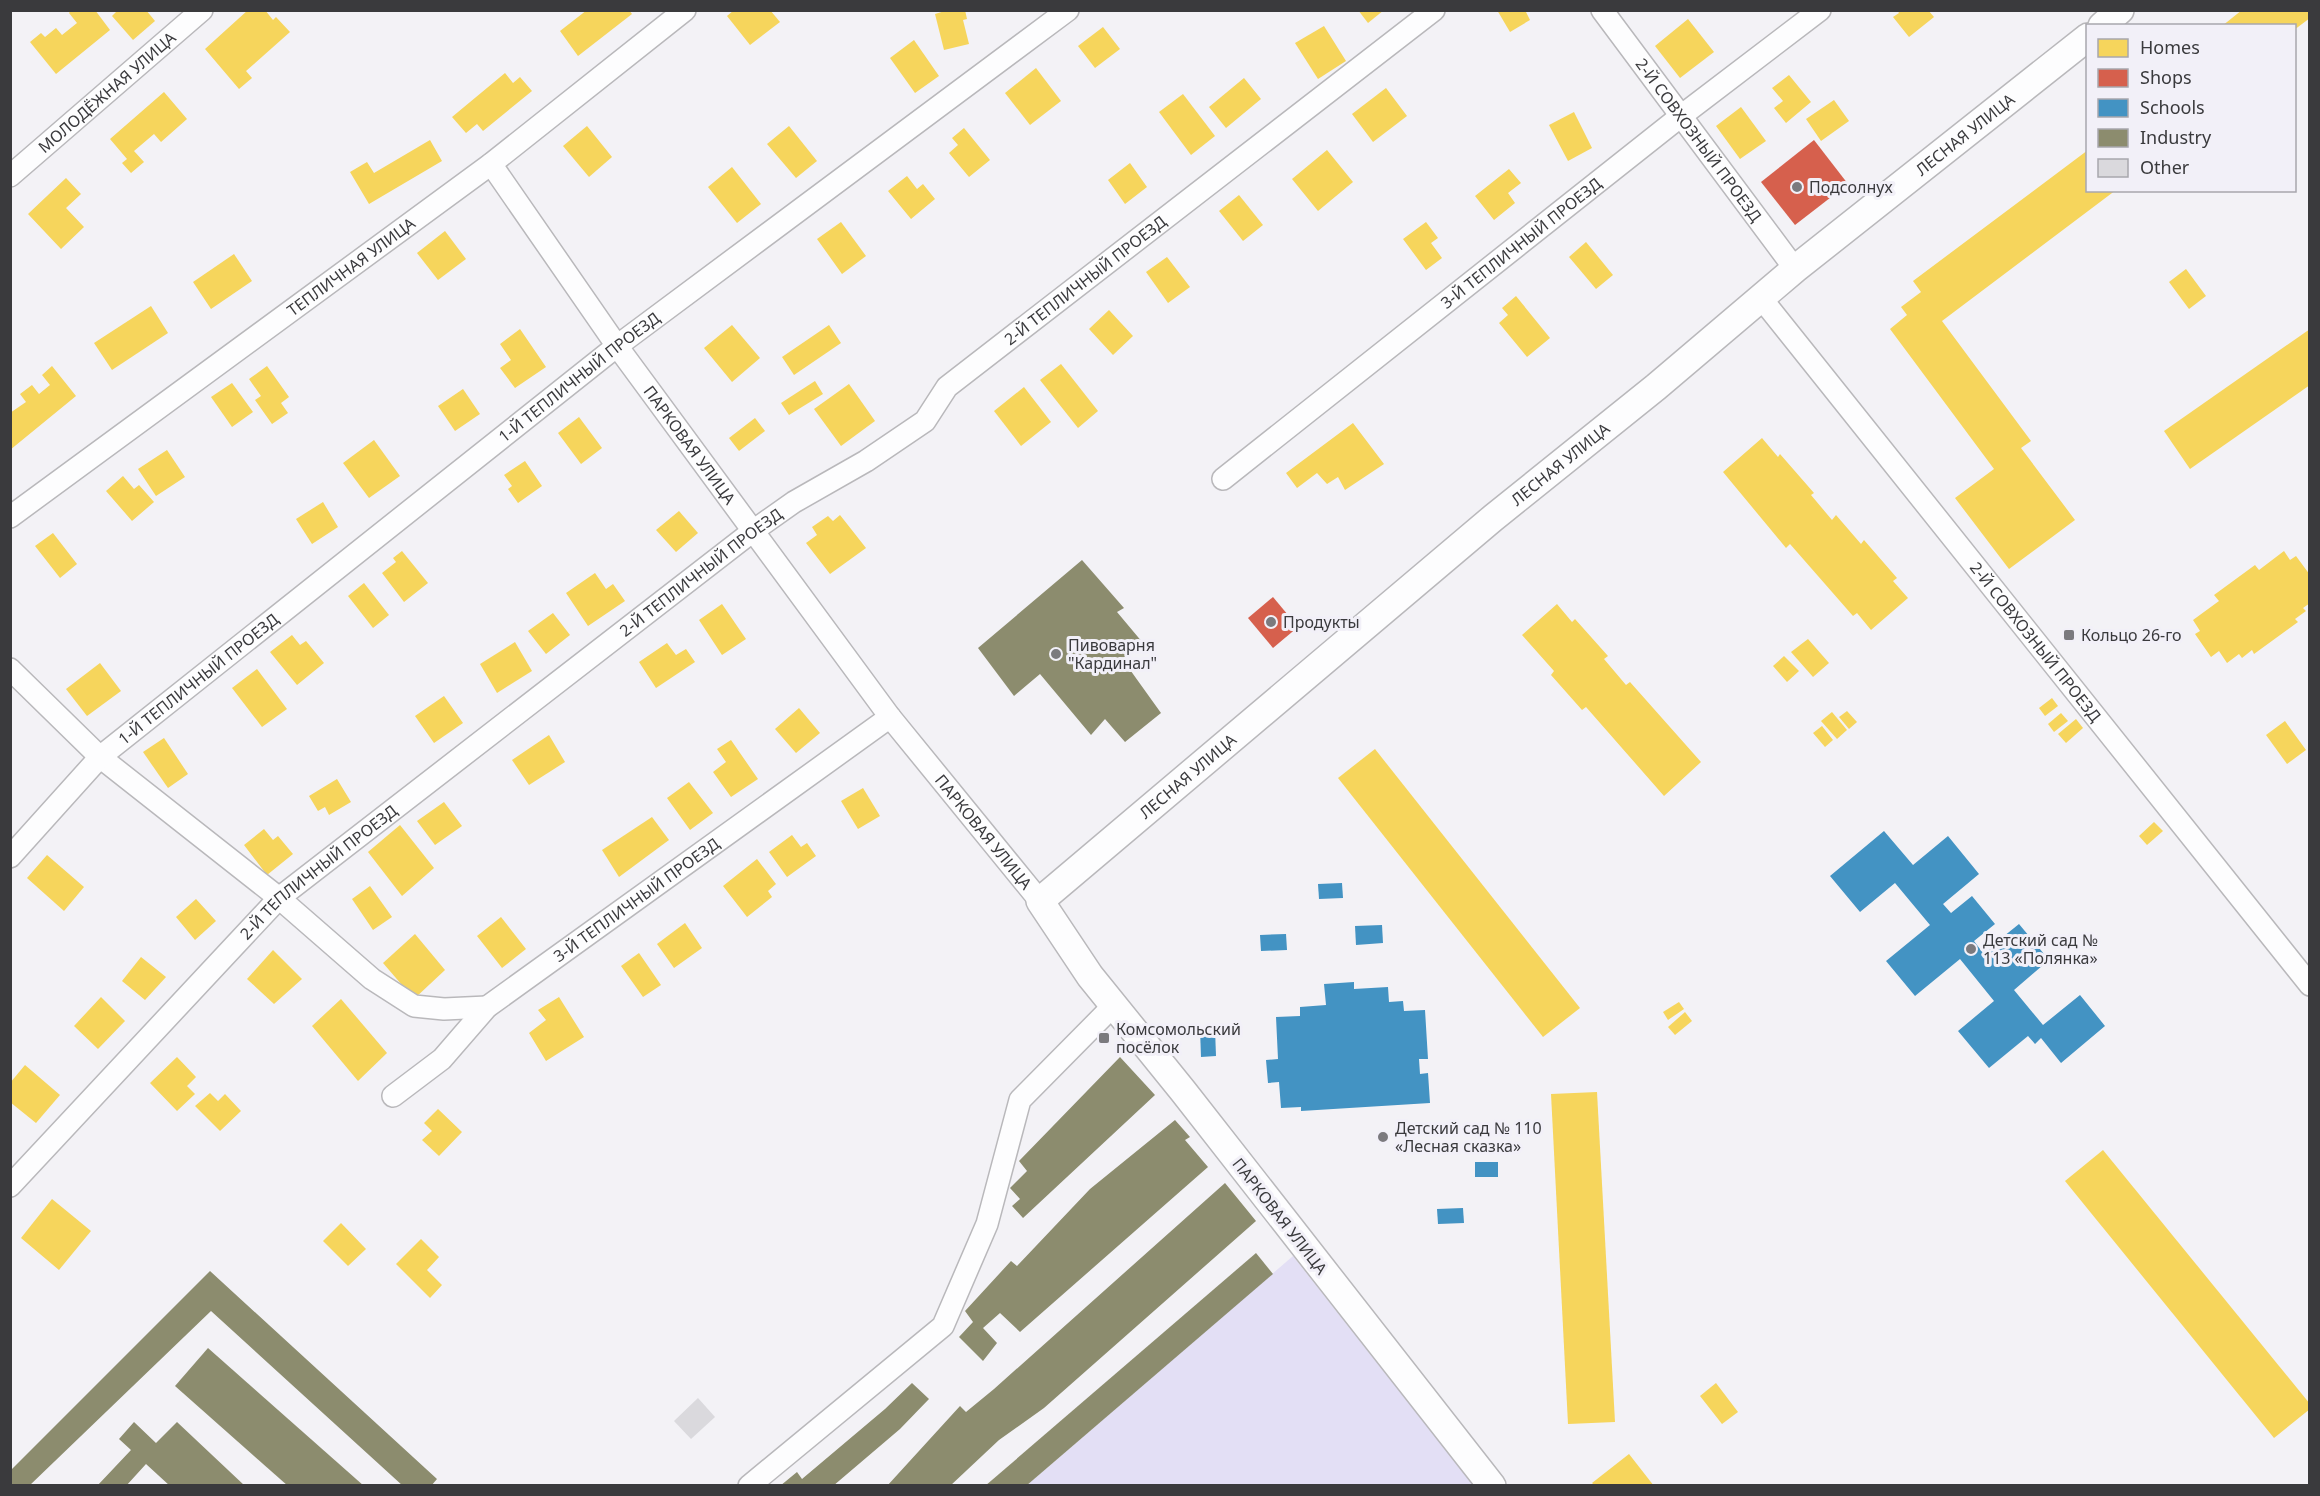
<svg xmlns="http://www.w3.org/2000/svg" width="2320" height="1496" font-family="'Noto Sans',sans-serif">
	<rect width="100%" height="100%" fill="#f3f2f6"/>
	<!-- green -->
	<path fill="#e3dff5" d="M1293 1256 1473 1485 1026 1486Z"/>
	<!-- homes -->
	<g fill="#f6d55c">
		<path d="M71 10H95L110 30 56 74 30 42 41 33 45 37 56 28 62 35 77 23 69 13Z"/>
		<path d="M118 10H146L155 21 133 40 112 16Z"/>
		<path d="M248 10H265L273 20 276 17 290 32 246 71 252 78 239 89 205 49Z"/>
		<path d="M587 10H629L632 14 578 56 560 31Z"/>
		<path d="M734 10H770L780 22 750 45 727 16Z"/>
		<path d="M948 10H965L967 19 963 20 969 44 944 50 935 14Z"/>
		<path d="M1358 10H1384L1368 23Z"/>
		<path d="M1497 10H1525L1530 20 1510 32Z"/>
		<path d="M1897 10H1928L1934 17 1909 37 1893 17 1899 13Z"/>
		<path d="M2242 10H2310V18L2294 30V26H2222Z"/>
		<path d="M1688 19 1714 52 1680 78 1655 46Z"/>
		<path d="M1324 26 1346 61 1318 79 1295 43Z"/>
		<path d="M1103 27 1120 49 1095 68 1078 46Z"/>
		<path d="M914 40 939 76 915 93 890 58Z"/>
		<path d="M1036 68 1061 101 1030 125 1005 93Z"/>
		<path d="M505 73 513 83 520 77 532 91 483 131 477 124 466 133 452 117Z"/>
		<path d="M1789 75 1811 102 1786 123 1774 108 1783 101 1772 88Z"/>
		<path d="M1244 78 1261 99 1226 128 1209 107Z"/>
		<path d="M1386 88 1407 116 1373 142 1352 114Z"/>
		<path d="M164 92 187 119 161 142 154 134 134 151 144 162 131 173 122 163 127 159 110 139Z"/>
		<path d="M1183 94 1215 136 1191 155 1159 112Z"/>
		<path d="M1834 100 1849 121 1821 141 1806 119Z"/>
		<path d="M1741 107 1766 141 1740 159 1716 126Z"/>
		<path d="M1574 112 1592 148 1568 161 1549 125Z"/>
		<path d="M587 126 612 157 589 177 563 146Z"/>
		<path d="M789 126 817 161 796 178 767 144Z"/>
		<path d="M964 128 990 160 969 177 949 153 958 145 952 138Z"/>
		<path d="M430 140 442 161 369 204 350 172 367 162 374 173Z"/>
		<path d="M1327 150 1353 182 1318 211 1292 179Z"/>
		<path d="M2088 150V190H2116L1942 321 2031 441 2021 448 2075 520 2009 569 1955 498 1994 469 1890 329 1907 315 1901 307 1921 292 1913 281Z"/>
		<path d="M1130 163 1147 187 1125 204 1108 180Z"/>
		<path d="M732 167 761 204 737 223 708 187Z"/>
		<path d="M1509 169 1521 183 1508 193 1515 203 1494 220 1475 196Z"/>
		<path d="M907 176 917 189 923 184 935 199 911 219 888 191Z"/>
		<path d="M66 178 81 194 66 208 84 227 61 249 28 214Z"/>
		<path d="M1239 195 1263 225 1243 241 1219 211Z"/>
		<path d="M841 222 866 256 842 274 817 239Z"/>
		<path d="M1426 222 1438 238 1431 243 1442 258 1426 270 1403 239Z"/>
		<path d="M445 231 466 259 438 280 417 253Z"/>
		<path d="M1586 242 1613 275 1596 289 1569 257Z"/>
		<path d="M234 254 252 281 211 309 193 282Z"/>
		<path d="M1167 257 1190 287 1168 303 1146 272Z"/>
		<path d="M2186 269 2206 296 2189 309 2169 282Z"/>
		<path d="M1516 296 1550 338 1527 357 1499 323 1508 315 1502 308Z"/>
		<path d="M151 306 168 333 112 370 94 343Z"/>
		<path d="M1109 310 1133 336 1113 355 1089 329Z"/>
		<path d="M732 325 760 358 732 382 704 348Z"/>
		<path d="M829 325 841 343 794 375 782 357Z"/>
		<path d="M520 329 546 367 515 388 500 368 511 360 500 344Z"/>
		<path d="M2310 329V385L2190 469 2164 431Z"/>
		<path d="M1061 364 1098 411 1078 428 1040 380Z"/>
		<path d="M52 366 76 396 10 450V413L26 402 20 394 32 385 39 394 50 385 42 375Z"/>
		<path d="M267 366 289 397 281 403 288 413 272 424 255 400 261 396 249 379Z"/>
		<path d="M815 381 823 394 789 415 781 403Z"/>
		<path d="M232 383 253 412 232 427 211 397Z"/>
		<path d="M849 384 875 421 841 446 814 409Z"/>
		<path d="M1024 387 1051 422 1021 446 994 411Z"/>
		<path d="M463 389 480 414 455 431 438 406Z"/>
		<path d="M579 417 602 448 581 464 558 433Z"/>
		<path d="M755 418 765 431 739 451 729 438Z"/>
		<path d="M1353 423 1384 464 1345 490 1338 477 1327 484 1317 473 1297 488 1286 473Z"/>
		<path d="M1762 438 1778 457 1780 454 1814 493 1811 495 1832 520 1836 515 1861 544 1864 540 1897 578 1893 581 1908 598 1871 630 1857 613 1853 616 1790 544 1786 548 1723 472Z"/>
		<path d="M374 440 400 476 369 498 343 463Z"/>
		<path d="M167 450 185 477 156 496 138 469Z"/>
		<path d="M525 461 542 486 518 503 508 489 512 486 504 475Z"/>
		<path d="M123 476 134 489 139 485 154 502 132 521 106 491Z"/>
		<path d="M323 502 338 527 312 544 296 519Z"/>
		<path d="M679 511 698 533 676 552 656 530Z"/>
		<path d="M840 515 866 548 830 574 806 543 817 535 812 527 828 516 833 521Z"/>
		<path d="M53 533 77 564 60 578 35 546Z"/>
		<path d="M402 551 428 583 404 602 382 573 396 562 393 558Z"/>
		<path d="M2284 551 2290 560 2296 556 2310 575V603L2303 608 2306 611 2295 619 2298 622 2254 654 2252 650 2242 658 2239 654 2227 663 2219 651 2211 657 2195 634 2200 631 2193 620 2219 601 2214 595 2255 565 2259 570Z"/>
		<path d="M595 573 606 589 613 584 625 601 588 626 566 593Z"/>
		<path d="M364 583 389 615 373 628 348 596Z"/>
		<path d="M722 604 746 639 722 655 699 620Z"/>
		<path d="M1557 604 1572 622 1575 619 1608 656 1604 659 1626 685 1630 682 1701 762 1664 796 1586 707 1582 710 1551 675 1554 671 1522 635Z"/>
		<path d="M553 613 570 635 546 654 528 631Z"/>
		<path d="M292 635 300 645 306 641 324 663 297 685 270 652Z"/>
		<path d="M1808 639 1829 663 1813 677 1791 652Z"/>
		<path d="M515 642 532 671 497 693 480 664Z"/>
		<path d="M667 643 676 655 686 649 695 662 656 688 639 662Z"/>
		<path d="M1784 656 1799 671 1787 682 1773 666Z"/>
		<path d="M100 663 121 691 87 716 66 689Z"/>
		<path d="M257 669 287 709 262 727 232 688Z"/>
		<path d="M444 696 463 723 434 743 415 716Z"/>
		<path d="M2052 698 2058 706 2045 716 2039 708Z"/>
		<path d="M799 708 820 733 796 753 775 729Z"/>
		<path d="M1847 711 1857 722 1849 729 1839 717Z"/>
		<path d="M1832 712 1847 730 1837 739 1821 721Z"/>
		<path d="M2061 713 2068 721 2054 732 2048 724Z"/>
		<path d="M2076 719 2083 728 2066 743 2058 734Z"/>
		<path d="M2285 721 2306 750 2287 764 2266 735Z"/>
		<path d="M1822 726 1833 740 1825 747 1813 733Z"/>
		<path d="M549 735 565 762 529 785 512 760Z"/>
		<path d="M164 738 188 774 168 788 143 752Z"/>
		<path d="M731 740 758 779 731 797 713 772 726 762 717 749Z"/>
		<path d="M1375 749 1580 1008 1543 1037 1338 778Z"/>
		<path d="M337 779 351 802 329 815 325 807 318 811 309 796Z"/>
		<path d="M689 782 713 813 690 830 667 798Z"/>
		<path d="M863 788 880 816 858 829 841 801Z"/>
		<path d="M444 802 462 826 435 845 417 821Z"/>
		<path d="M652 817 669 840 619 877 602 850Z"/>
		<path d="M2154 822 2163 831 2147 845 2139 836Z"/>
		<path d="M400 825 434 868 402 896 368 852Z"/>
		<path d="M264 829 273 840 278 836 293 854 267 875 244 845Z"/>
		<path d="M792 835 801 847 807 843 816 856 787 877 769 852Z"/>
		<path d="M47 855 84 887 64 911 27 878Z"/>
		<path d="M757 859 776 884 768 891 772 897 747 917 723 886Z"/>
		<path d="M370 886 392 917 373 930 352 899Z"/>
		<path d="M196 899 216 921 195 940 176 917Z"/>
		<path d="M501 917 526 949 502 968 477 936Z"/>
		<path d="M685 923 702 948 674 968 657 944Z"/>
		<path d="M415 934 445 970 414 999 383 963Z"/>
		<path d="M273 950 302 979 274 1004 247 979Z"/>
		<path d="M639 953 661 985 643 997 621 966Z"/>
		<path d="M141 957 166 977 145 1000 122 981Z"/>
		<path d="M101 997 125 1021 98 1049 74 1026Z"/>
		<path d="M559 997 584 1037 546 1061 529 1033 546 1020 538 1010Z"/>
		<path d="M341 999 387 1053 358 1081 312 1026Z"/>
		<path d="M1679 1002 1684 1009 1668 1020 1663 1012Z"/>
		<path d="M1685 1012 1692 1021 1675 1035 1668 1027Z"/>
		<path d="M177 1057 196 1077 187 1086 195 1094 177 1111 150 1083Z"/>
		<path d="M25 1065 60 1095 36 1123 10 1102V1083Z"/>
		<path d="M1597 1092 1615 1422 1568 1424 1551 1094Z"/>
		<path d="M210 1093 218 1101 225 1094 241 1111 220 1131 195 1106Z"/>
		<path d="M438 1109 462 1132 439 1156 422 1140 432 1131 424 1123Z"/>
		<path d="M2103 1150 2310 1404V1409L2274 1438 2065 1181Z"/>
		<path d="M52 1199 91 1231 59 1270 21 1238Z"/>
		<path d="M341 1223 366 1249 348 1266 323 1241Z"/>
		<path d="M421 1239 439 1257 427 1270 442 1285 430 1298 396 1264Z"/>
		<path d="M1716 1383 1738 1412 1722 1424 1700 1396Z"/>
		<path d="M1629 1454 1654 1486H1595L1592 1483Z"/>
	</g>
	<!-- shops -->
	<g fill="#d6604d">
		<path d="M1814 140 1848 184 1795 225 1761 182Z"/>
		<path d="M1273 597 1298 627 1273 648 1248 618Z"/>
	</g>
	<!-- schools -->
	<g fill="#4393c3">
		<path d="M1884 831 1913 865 1948 836 1979 874 1943 904 1951 913 1972 896 1995 924 1974 941 1983 953 2019 924 2049 960 2014 990 2043 1025 2080 995 2105 1026 2061 1063 2041 1038 2035 1044 2028 1036 1989 1068 1958 1031 1994 1001 1960 959 1915 996 1886 961 1930 925 1895 883 1860 912 1830 876Z"/>
		<path d="M1342 883 1343 898 1319 899 1318 884Z"/>
		<path d="M1382 925 1383 943 1356 945 1355 926Z"/>
		<path d="M1286 934 1287 950 1261 951 1260 935Z"/>
		<path d="M1354 982V989L1388 987 1389 1002 1403 1001 1404 1011 1425 1010 1428 1059H1419L1420 1074 1428 1073 1430 1103 1301 1111V1107L1281 1108 1279 1082 1268 1083 1266 1060 1278 1059 1276 1017 1300 1016V1007L1326 1005 1324 984Z"/>
		<path d="M1200 1029H1215L1216 1056 1201 1057Z"/>
		<rect x="1475" y="1162" width="23" height="15"/>
		<path d="M1463 1208 1464 1223 1438 1224 1437 1209Z"/>
	</g>
	<!-- industry -->
	<g fill="#8c8c6e">
		<path d="M1082 560 1124 608 1117 612 1143 643 1123 660 1161 713 1125 742 1105 719 1091 735 1040 674 1014 696 978 648Z"/>
		<path d="M1120 1057 1155 1095 1023 1218 1012 1206 1020 1199 1010 1188 1027 1171 1019 1161Z"/>
		<path d="M1175 1120 1190 1137 1185 1140 1208 1167 1020 1332 1000 1313 983 1328 997 1343 983 1361 959 1337 973 1322 965 1311 1011 1261 1017 1266 1090 1189Z"/>
		<path d="M1225 1183 1256 1221 1044 1408 999 1440 950 1486H887L960 1406 966 1412 994 1389Z"/>
		<path d="M1256 1253 1273 1274 1026 1486H985Z"/>
		<path d="M210 1271 437 1479 431 1486H403L211 1311 29 1486H10V1471Z"/>
		<path d="M208 1348 364 1486H288L175 1386Z"/>
		<path d="M912 1383 929 1399 900 1429 833 1486H780L797 1472 802 1479 885 1409Z"/>
		<path d="M134 1422 156 1443 177 1422 245 1486H170L146 1464 126 1486H97L131 1450 119 1439Z"/>
	</g>
	<!-- building -->
	<path fill="#dad9dd" d="M698 1398 715 1417 691 1439 674 1421Z"/>
	<g fill="none" stroke-linecap="round" stroke-linejoin="round">
		<defs>
			<g id="minor">
				<path id="s1" d="M1602 10 1795 269"/>
				<path id="s2" d="M491 164 617 346 890 717 1040 901"/>
				<path id="s3" d="M10 176 202 10"/>
				<path id="s4" d="M1761 298 2310 985"/>
				<path id="s5" d="M1223 479 1681 116 1820 10"/>
				<path id="s6" d="M10 517 491 164 685 10"/>
				<path d="M10 669 100 757 279 898 372 979 414 1006 444 1009 487 1007"/>
				<path id="s7" d="M10 857 100 757 617 346 1068 10"/>
				<path id="s8" d="M393 1096 442 1059 487 1007 890 717"/>
				<path id="s9" d="M10 1186 279 898 753 531 794 502 866 461 925 421 947 387 1434 10"/>
				<path d="M749 1486 943 1326 987 1224 1020 1100 1114 1005"/>
			</g>
			<g id="tertiary">
				<path d="M2102 26 2120 10"/>
				<path id="s10" d="M1492 1486 1183 1091 1090 976 1040 901 1493 518 1656 387 1795 269 2088 37"/>
			</g>
		</defs>
		<!-- minor casing -->
		<use href="#minor" stroke="#b9b8bb" stroke-width="24"/>
		<!-- tertiary casing -->
		<use href="#tertiary" stroke="#b9b8bb" stroke-width="30"/>
		<!-- minor -->
		<use href="#minor" stroke="#fdfdfe" stroke-width="21"/>
		<!-- tertiary -->
		<use href="#tertiary" stroke="#fdfdfe" stroke-width="27"/>
	</g>
	<!-- markers -->
	<g fill="#7b7a7e" stroke="#f2f0f8" stroke-width="2">
		<circle cx="1797" cy="187" r="6"/>
		<circle cx="1271" cy="622" r="6"/>
		<rect x="2063" y="629" width="12" height="12" rx="3"/>
		<circle cx="1056" cy="654" r="6"/>
		<circle cx="1971" cy="949" r="6"/>
		<rect x="1098" y="1032" width="12" height="12" rx="3"/>
		<circle cx="1383" cy="1137" r="6"/>
	</g>
	<g text-anchor="middle" dominant-baseline="central" stroke-width="6" stroke-linejoin="round" paint-order="stroke">
		<!-- street labels -->
		<g font-size="16" fill="#3a3a3d" stroke="#f2f0f8">
			<text stroke="none"><textPath href="#s3" startOffset="128">МОЛОДЁЖНАЯ УЛИЦА</textPath></text>
			<text stroke="none"><textPath href="#s10" startOffset="1941">ЛЕСНАЯ УЛИЦА</textPath></text>
			<text stroke="none"><textPath href="#s1" startOffset="162">2-Й СОВХОЗНЫЙ ПРОЕЗД</textPath></text>
			<text stroke="none"><textPath href="#s5" startOffset="380">3-Й ТЕПЛИЧНЫЙ ПРОЕЗД</textPath></text>
			<text stroke="none"><textPath href="#s6" startOffset="423">ТЕПЛИЧНАЯ УЛИЦА</textPath></text>
			<text stroke="none"><textPath href="#s9" startOffset="1413">2-Й ТЕПЛИЧНЫЙ ПРОЕЗД</textPath></text>
			<text stroke="none"><textPath href="#s7" startOffset="746">1-Й ТЕПЛИЧНЫЙ ПРОЕЗД</textPath></text>
			<text stroke="none"><textPath href="#s2" startOffset="344">ПАРКОВАЯ УЛИЦА</textPath></text>
			<text stroke="none"><textPath href="#s10" startOffset="1419">ЛЕСНАЯ УЛИЦА</textPath></text>
			<text stroke="none"><textPath href="#s9" startOffset="927">2-Й ТЕПЛИЧНЫЙ ПРОЕЗД</textPath></text>
			<text stroke="none"><textPath href="#s4" startOffset="440">2-Й СОВХОЗНЫЙ ПРОЕЗД</textPath></text>
			<text stroke="none"><textPath href="#s7" startOffset="260">1-Й ТЕПЛИЧНЫЙ ПРОЕЗД</textPath></text>
			<text stroke="none"><textPath href="#s10" startOffset="933">ЛЕСНАЯ УЛИЦА</textPath></text>
			<text stroke="none"><textPath href="#s2" startOffset="830">ПАРКОВАЯ УЛИЦА</textPath></text>
			<text stroke="none"><textPath href="#s9" startOffset="441">2-Й ТЕПЛИЧНЫЙ ПРОЕЗД</textPath></text>
			<text stroke="none"><textPath href="#s8" startOffset="314">3-Й ТЕПЛИЧНЫЙ ПРОЕЗД</textPath></text>
			<text transform="translate(1280 1216) rotate(52)">ПАРКОВАЯ УЛИЦА</text>
		</g>
		<!-- poi labels -->
		<g font-size="16" fill="#3a3a3d" stroke="#f2f0f8" text-anchor="start">
			<text x="1809" y="187">Подсолнух</text>
			<text x="1283" y="622">Продукты</text>
			<text x="2081" y="635">Кольцо 26-го</text>
			<text x="1068" y="645">Пивоварня<tspan x="1068" dy="18">"Кардинал"</tspan></text>
			<text x="1983" y="940">Детский сад №<tspan x="1983" dy="18">113 «Полянка»</tspan></text>
			<text x="1116" y="1029">Комсомольский<tspan x="1116" dy="18">посёлок</tspan></text>
			<text x="1395" y="1128">Детский сад № 110<tspan x="1395" dy="18">«Лесная сказка»</tspan></text>
		</g>
	</g>
	<!-- border -->
	<rect width="2320" height="1496" fill="none" stroke="#3a3a3d" stroke-width="24"/>
	<!-- legend -->
	<rect x="2086" y="24" width="210" height="168" fill="#f2f0f8" stroke="#a8a7ad" stroke-width="1.5"/>
	<rect x="2098" y="39" width="30" height="18" fill="#f6d55c" stroke="#a8a7ad" stroke-width="1.5"/>
	<text x="2140" y="54" font-size="18" fill="#3a3a3d">Homes</text>
	<rect x="2098" y="69" width="30" height="18" fill="#d6604d" stroke="#a8a7ad" stroke-width="1.5"/>
	<text x="2140" y="84" font-size="18" fill="#3a3a3d">Shops</text>
	<rect x="2098" y="99" width="30" height="18" fill="#4393c3" stroke="#a8a7ad" stroke-width="1.5"/>
	<text x="2140" y="114" font-size="18" fill="#3a3a3d">Schools</text>
	<rect x="2098" y="129" width="30" height="18" fill="#8c8c6e" stroke="#a8a7ad" stroke-width="1.5"/>
	<text x="2140" y="144" font-size="18" fill="#3a3a3d">Industry</text>
	<rect x="2098" y="159" width="30" height="18" fill="#dad9dd" stroke="#a8a7ad" stroke-width="1.5"/>
	<text x="2140" y="174" font-size="18" fill="#3a3a3d">Other</text>
</svg>
